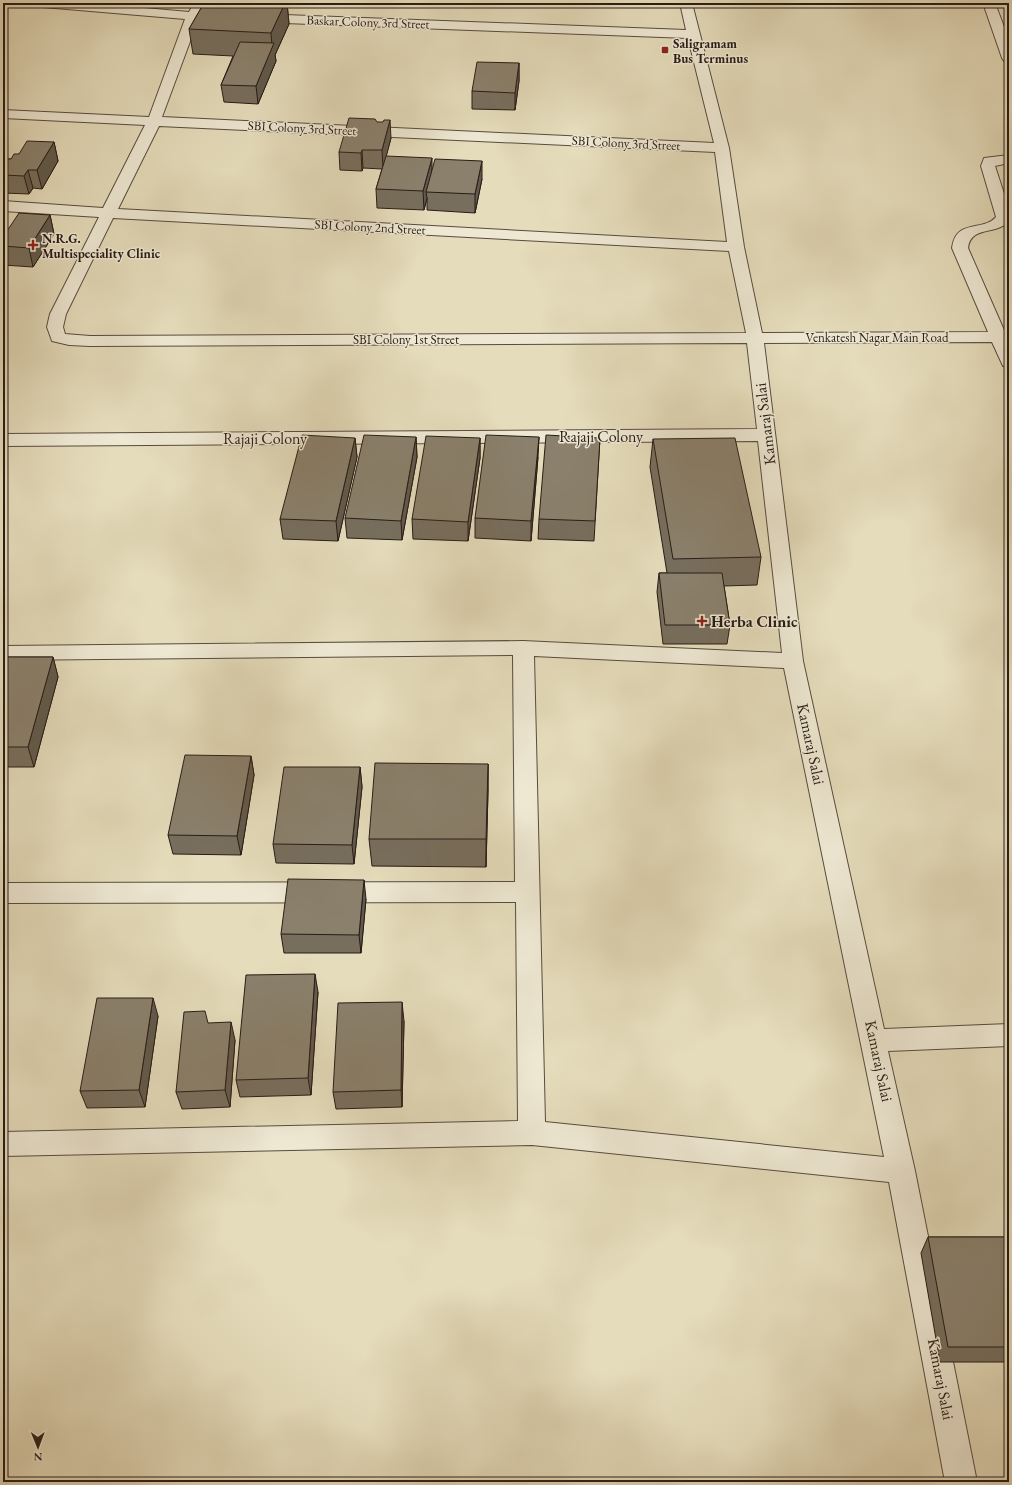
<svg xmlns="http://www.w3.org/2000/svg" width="1012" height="1485" font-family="'EB Garamond',serif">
	<rect width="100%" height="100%" fill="#e5dcbb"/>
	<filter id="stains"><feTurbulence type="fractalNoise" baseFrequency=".005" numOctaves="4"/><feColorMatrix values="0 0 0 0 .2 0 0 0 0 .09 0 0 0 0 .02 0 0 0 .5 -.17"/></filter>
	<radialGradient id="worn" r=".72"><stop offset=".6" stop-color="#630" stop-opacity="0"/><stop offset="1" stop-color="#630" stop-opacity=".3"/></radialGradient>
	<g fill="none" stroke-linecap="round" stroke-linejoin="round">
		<defs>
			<g id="minor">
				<path d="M37 3H88L189 12 194 3H206L201 13 211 14 212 17 211 20H198L162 117 714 143 688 38 258 22 253 21 252 18 253 15 258 14 686 30 680 3H692L729 148 744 247 762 333 988 332 952 248C956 218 983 232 996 217L981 166 984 158 1009 155V163L995 166 1009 209V221C996 236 971 225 968 248L1007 337 1009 342V367L1003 366 992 342 764 343 803 661 884 1029 1009 1024V1046L888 1051 915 1171 977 1482H945L889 1182 532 1145 3 1156V1132L518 1121 516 902 3 903V883L515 882 513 655 3 660V646L523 641 782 653 758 441 3 446V434L757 429 747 343 90 346 69 345 52 341 47 327 50 314 99 217 3 211V201L103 208 145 125 3 118V110L149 117 185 19 43 7 38 6ZM159 126 715 152 727 242 118 209ZM113 218 729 251 746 333 90 336 65 334 63 327 66 314ZM534 656 784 668 884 1157 545 1122Z"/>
				<path d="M983 3H995L1009 40V62L1004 61 1002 58Z"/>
			</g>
		</defs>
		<!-- minor casing -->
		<use href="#minor" stroke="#574c3f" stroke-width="2"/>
		<!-- minor -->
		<use href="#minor" fill="#eee8d3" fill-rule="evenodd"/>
	</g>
	<!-- wall -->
	<g fill="#776e5d" stroke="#281c16">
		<path d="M204 3H287L289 24 275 55 276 61 258 104 224 102 221 85 233 56 193 54 189 29Z"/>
		<path d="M519 63V81L515 110 472 109V91Z"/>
		<path d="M391 138 386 156 432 171 482 179 475 213 427 210V198L424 210 377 208 376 189 382 169 363 168 362 171 340 170 339 152Z"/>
		<path d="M54 142 58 161 42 189 33 188 29 194 3 193V159H11L19 154Z"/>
		<path d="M50 215 54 234 33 267 3 265V237Z"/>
		<path d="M416 437 417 457 402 540 347 538 345 518Z"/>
		<path d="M355 438 357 457 338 541 283 539 280 519Z"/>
		<path d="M480 438V458L468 541 413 539 412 519Z"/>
		<path d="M600 438 594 541 538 539 539 519Z"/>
		<path d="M653 439 761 557 757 585 724 586 730 625 727 644H663L657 592 659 573H667L650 467Z"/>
		<path d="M538 457 531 541 475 538V518Z"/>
		<path d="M3 657H53L58 677 34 767H3Z"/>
		<path d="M251 756 254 775 241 855 173 854 168 835Z"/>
		<path d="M488 764V791L486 867 372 866 369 839Z"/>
		<path d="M360 767 362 787 354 864 276 863 273 844Z"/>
		<path d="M366 899 361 953H284L281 934Z"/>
		<path d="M318 992 311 1095 240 1097 236 1080Z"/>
		<path d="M158 1016 145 1107 87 1108 80 1091Z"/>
		<path d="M404 1021 402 1107 336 1109 333 1092Z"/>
		<path d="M208 1023 235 1040 230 1107 182 1109 176 1092Z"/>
		<path d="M928 1237H1009V1362H940L921 1253Z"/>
	</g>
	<!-- shaded-wall -->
	<g fill="#615a4c" stroke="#281c16">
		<path d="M285 3H287L289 24 275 55 276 61 258 104 256 86 272 47 271 33Z"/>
		<path d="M519 63V81L515 110V93Z"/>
		<path d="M390 120 391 138 383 169 382 150Z"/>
		<path d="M54 142 58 161 42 189 37 170Z"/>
		<path d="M362 150 363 168 362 171 361 153Z"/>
		<path d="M432 158V176L426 192 427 198 424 210 423 191Z"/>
		<path d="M482 161V179L475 213V194Z"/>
		<path d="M28 170 33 188 29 194 24 176Z"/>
		<path d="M50 215 54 234 33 267 29 248Z"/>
		<path d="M416 437 417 457 402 540 401 521Z"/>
		<path d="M539 437 538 457 531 541V521Z"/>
		<path d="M355 438 357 457 338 541 336 521Z"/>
		<path d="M480 438V458L468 541V522Z"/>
		<path d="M53 657 58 677 34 767 28 747Z"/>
		<path d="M251 756 254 775 241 855 237 836Z"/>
		<path d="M488 764V791L486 867V839Z"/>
		<path d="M360 767 362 787 354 864 352 845Z"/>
		<path d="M364 880 366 899 361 953 359 935Z"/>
		<path d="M315 974 318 992 311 1095 308 1078Z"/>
		<path d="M153 998 158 1016 145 1107 139 1090Z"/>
		<path d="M402 1002 404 1021 402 1107 401 1090Z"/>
		<path d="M231 1022 235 1040 230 1107 225 1090Z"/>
	</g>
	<!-- building -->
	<g fill="#8a806c" stroke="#281c16">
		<path d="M204 3H285L271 33 189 29Z"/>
		<path d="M240 42 274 43 256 86 221 85Z"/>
		<path d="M477 62 519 63 515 93 472 91Z"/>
		<path d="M349 118 375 119 377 122H383L384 120H390L382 150H362L361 153 339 152Z"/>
		<path d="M27 141 54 142 37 170H28L24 176 3 175V159H11L14 154H19Z"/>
		<path d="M386 156 432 158 423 191 376 189Z"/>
		<path d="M435 159 482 161 475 194 426 192Z"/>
		<path d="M19 213 50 215 29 248 3 246V237Z"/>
		<path d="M302 435 355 438 336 521 280 519Z"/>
		<path d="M364 435 416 437 401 521 345 518Z"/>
		<path d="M486 435 539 437 531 521 475 518Z"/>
		<path d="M546 435 600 438 595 521 539 519Z"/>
		<path d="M426 436 480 438 468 522 412 519Z"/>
		<path d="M735 438 761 557 673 559 653 439Z"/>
		<path d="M659 573H722L730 625H665Z"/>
		<path d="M3 657H53L28 747H3Z"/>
		<path d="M185 755 251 756 237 836 168 835Z"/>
		<path d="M375 763 488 764 486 839H369Z"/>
		<path d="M284 767H360L352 845 273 844Z"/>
		<path d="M288 879 364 880 359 935 281 934Z"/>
		<path d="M315 974 308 1078 236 1080 246 975Z"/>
		<path d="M97 998H153L139 1090 80 1091Z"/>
		<path d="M402 1002 401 1090 333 1092 338 1003Z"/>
		<path d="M205 1011 208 1023 231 1022 225 1090 176 1092 184 1012Z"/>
		<path d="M928 1237H1009V1347H948Z"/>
	</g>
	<!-- markers -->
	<g fill="#8f2418" stroke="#eee8d3" stroke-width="1.5">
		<rect x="661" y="46" width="8" height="8" rx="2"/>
		<path d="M31 239h4v4h4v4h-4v4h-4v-4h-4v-4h4z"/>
		<path d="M700 615h4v4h4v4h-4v4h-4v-4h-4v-4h4z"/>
	</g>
	<g text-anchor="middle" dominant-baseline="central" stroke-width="3" stroke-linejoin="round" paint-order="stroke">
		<!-- far-street labels -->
		<g font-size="13" fill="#281c16" stroke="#eee8d3">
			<text transform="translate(368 22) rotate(2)">Baskar Colony 3rd Street</text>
			<text transform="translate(302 128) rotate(3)">SBI Colony 3rd Street</text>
			<text transform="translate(626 143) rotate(3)">SBI Colony 3rd Street</text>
			<text transform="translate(370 227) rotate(3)">SBI Colony 2nd Street</text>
			<text x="877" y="337">Venkatesh Nagar Main Road</text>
			<text x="406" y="339">SBI Colony 1st Street</text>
		</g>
		<!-- far-poi labels -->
		<g font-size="13" font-weight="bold" fill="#281c16" stroke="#eee8d3" text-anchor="start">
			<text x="673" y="43">Saligramam<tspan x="673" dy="15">Bus Terminus</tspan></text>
			<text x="42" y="238">N.R.G.<tspan x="42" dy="15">Multispeciality Clinic</tspan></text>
		</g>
		<!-- street labels -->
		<g font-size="16" fill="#281c16" stroke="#eee8d3">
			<text transform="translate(765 424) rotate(-97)">Kamaraj Salai</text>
			<text x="601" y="436">Rajaji Colony</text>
			<text x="265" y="438">Rajaji Colony</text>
			<text transform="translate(811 744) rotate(78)">Kamaraj Salai</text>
			<text transform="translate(879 1061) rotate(78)">Kamaraj Salai</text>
			<text transform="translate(941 1379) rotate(79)">Kamaraj Salai</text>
		</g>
		<!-- poi labels -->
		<g font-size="16" font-weight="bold" fill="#281c16" stroke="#eee8d3" text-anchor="start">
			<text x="711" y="621">Herba Clinic</text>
		</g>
	</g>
	<!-- margin -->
	<rect width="1012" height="1485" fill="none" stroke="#e5dcbb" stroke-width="16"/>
	<rect x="4" y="4" width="1004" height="1477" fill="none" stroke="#281c16" stroke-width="2"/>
	<rect x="8" y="8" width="996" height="1469" fill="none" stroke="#281c16"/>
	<!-- north arrow -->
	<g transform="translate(38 1447) rotate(179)" stroke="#eee8d3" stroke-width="3" paint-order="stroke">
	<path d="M0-3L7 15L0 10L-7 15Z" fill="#281c16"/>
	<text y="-6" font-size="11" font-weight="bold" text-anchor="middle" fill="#281c16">N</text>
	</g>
	<rect width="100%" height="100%" filter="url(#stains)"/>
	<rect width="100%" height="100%" fill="url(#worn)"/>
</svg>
